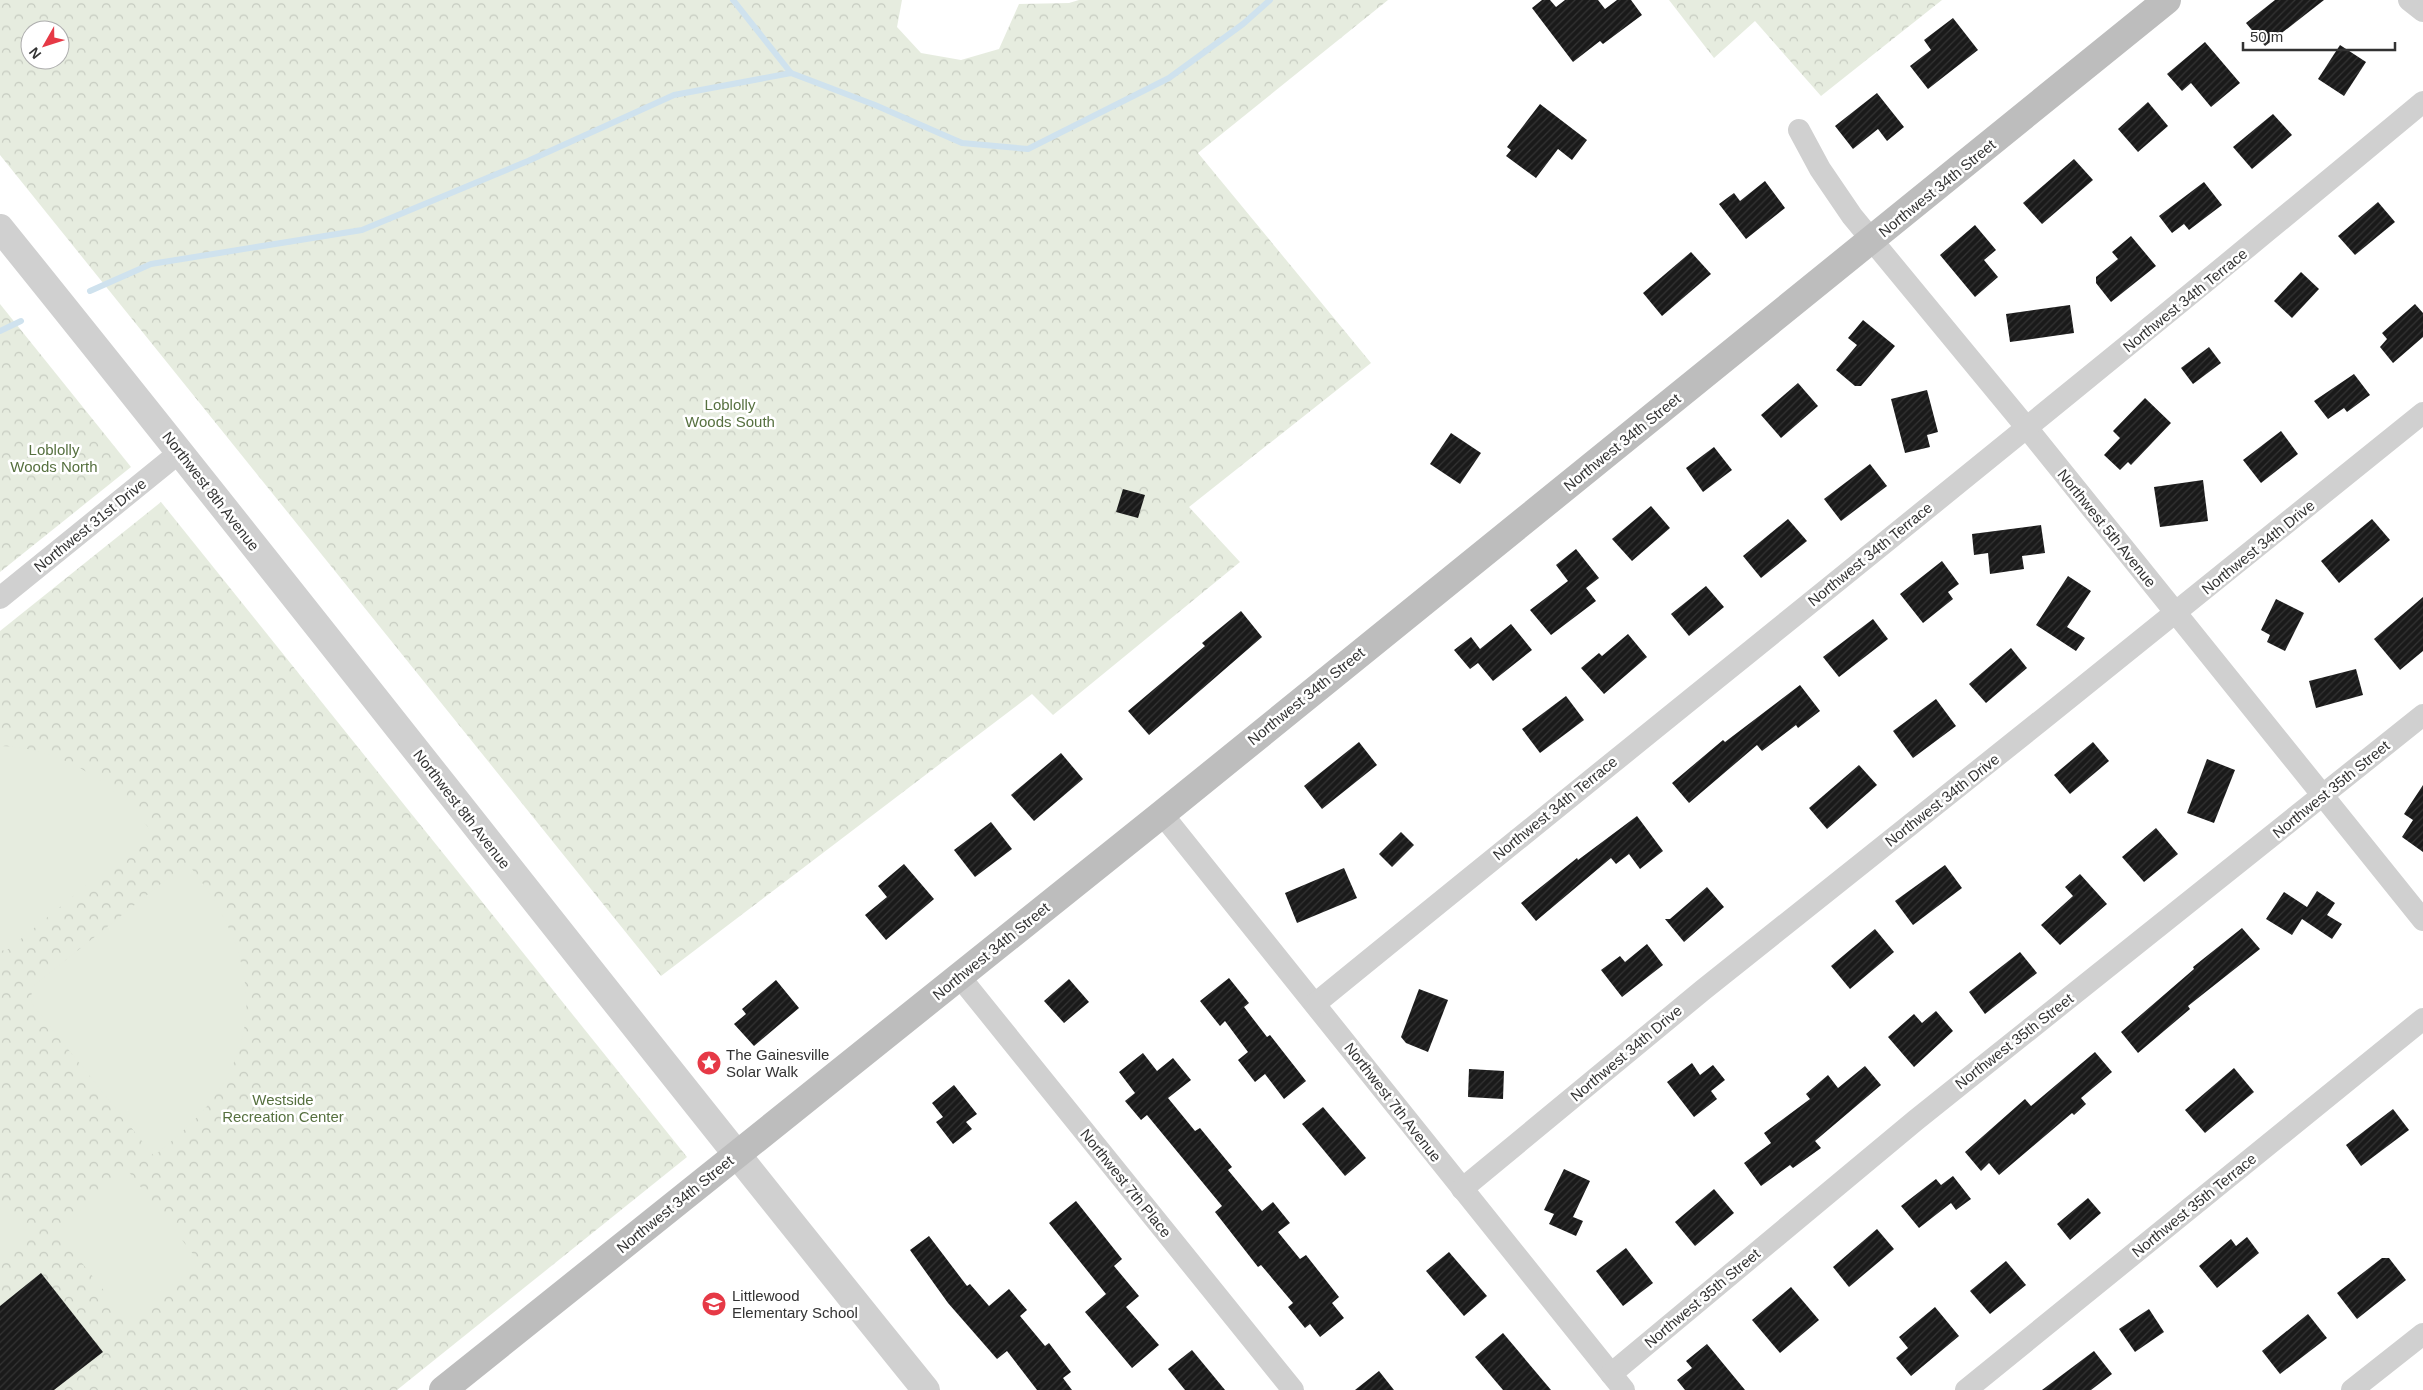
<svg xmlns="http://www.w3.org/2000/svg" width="2423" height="1390" font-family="Arial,sans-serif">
	<defs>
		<pattern id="park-crowns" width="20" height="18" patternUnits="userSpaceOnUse" patternTransform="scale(1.25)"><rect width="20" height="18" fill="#e6ecdf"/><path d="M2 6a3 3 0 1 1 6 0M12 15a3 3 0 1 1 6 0" fill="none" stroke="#c6cbc0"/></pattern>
		<pattern id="building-hatch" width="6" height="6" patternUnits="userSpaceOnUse" patternTransform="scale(1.25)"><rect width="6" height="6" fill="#1a1a1a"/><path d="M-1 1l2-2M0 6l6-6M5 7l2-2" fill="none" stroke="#333"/></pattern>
	</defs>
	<rect width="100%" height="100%" fill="#fff"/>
	<!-- park -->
	<g fill="url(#park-crowns)" fill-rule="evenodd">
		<path d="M0 0H902L897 27 921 53 961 60 999 49 1019 4 1069 3 1079 0H1388L1198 153 1371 363 1189 507 1240 562 1053 715 1032 694 661 976 0 155ZM30 30H60V60H30Z"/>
		<path d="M1669 0H1942L1821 96 1755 21 1714 58Z"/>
		<path d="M0 304 131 467 0 572Z"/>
		<path d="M161 502 687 1157 397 1390H0V631Z"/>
	</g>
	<!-- pitch -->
	<g fill="#e6ecdf">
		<path d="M0 746C64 748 114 783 152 832L6 951 0 950Z"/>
		<path d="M187 863C239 926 270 1005 224 1082 207 1112 180 1134 154 1156L31 1003 32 987Z"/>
		<path d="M129 1172 200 1263 127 1320 56 1230Z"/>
		<path d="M0 1200 27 1233 0 1256Z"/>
	</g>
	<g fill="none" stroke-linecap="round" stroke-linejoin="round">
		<!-- stream -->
		<g stroke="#cfe2ee" stroke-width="6">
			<path d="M733 0 791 73"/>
			<path d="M90 291 151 264 362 230 528 161 674 95 791 73 875 105 962 143 1028 149 1169 78 1243 24 1270 0"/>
			<path d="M0 331 21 321"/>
		</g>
	</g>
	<!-- building -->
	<g fill="url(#building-hatch)">
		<path d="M1542 0H1550L1556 7 1565 0H1598L1605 9 1617 0H1631L1642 15 1603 44 1600 41 1573 62 1532 8Z"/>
		<path d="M2275 0H2324L2265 46 2246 23Z"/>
		<path d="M1953 18 1978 50 1928 89 1910 66 1931 50 1924 40Z"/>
		<path d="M2205 42 2240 83 2211 107 2191 83 2182 91 2167 74Z"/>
		<path d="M2340 45 2366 62 2344 96 2318 79Z"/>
		<path d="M1877 93 1904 127 1887 141 1878 129 1853 149 1835 126Z"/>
		<path d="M2148 102 2168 126 2138 152 2118 129Z"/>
		<path d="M1540 104 1587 140 1572 160 1558 149 1536 178 1506 156 1511 150 1507 147Z"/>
		<path d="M2273 114 2292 135 2252 169 2233 147Z"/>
		<path d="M2074 159 2093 180 2042 224 2023 203Z"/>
		<path d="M1765 181 1785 208 1746 239 1719 204 1734 193 1740 201Z"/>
		<path d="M2204 182 2222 205 2189 230 2184 224 2172 233 2159 216Z"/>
		<path d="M2378 202 2395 222 2355 255 2338 236Z"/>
		<path d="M1975 225 1996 250 1984 260 1998 277 1975 297 1940 255Z"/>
		<path d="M2131 236 2156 266 2111 302 2096 283V277L2118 259 2112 252Z"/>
		<path d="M1691 252 1711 274 1662 316 1643 293Z"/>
		<path d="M2301 272 2319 289 2292 318 2274 301Z"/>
		<path d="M2415 304 2423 313V337L2393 363 2380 347 2387 339 2382 333Z"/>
		<path d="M2070 305 2074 333 2010 342 2006 314Z"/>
		<path d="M1863 320 1895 346 1861 386H1855L1836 370 1857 345 1848 338Z"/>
		<path d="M2209 347 2221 363 2193 384 2181 368Z"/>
		<path d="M2354 374 2370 395 2347 412 2344 408 2328 419 2314 401Z"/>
		<path d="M1798 383 1818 406 1781 438 1761 415Z"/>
		<path d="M1927 390 1938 432 1927 435 1930 447 1905 453 1891 399Z"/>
		<path d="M2145 398 2171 423 2131 465 2128 462 2120 470 2104 455 2120 438 2113 431Z"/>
		<path d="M2281 431 2298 454 2261 483 2243 460Z"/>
		<path d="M1451 433 1481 453 1460 484 1430 464Z"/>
		<path d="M1714 447 1732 470 1703 492 1686 468Z"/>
		<path d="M1870 464 1887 486 1841 521 1824 499Z"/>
		<path d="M2203 480 2208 521 2160 527 2154 487Z"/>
		<path d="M1123 489 1145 495 1138 518 1116 512Z"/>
		<path d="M1651 506 1670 528 1632 561 1612 539Z"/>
		<path d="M1788 519 1807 541 1761 578 1743 556Z"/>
		<path d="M2372 519 2390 540 2339 583 2321 561Z"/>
		<path d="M2041 525 2045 553 2022 556 2024 569 1990 574 1988 553 1974 555 1972 534Z"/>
		<path d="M1576 549 1599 578 1586 588 1596 601 1551 635 1530 610 1568 581 1556 565Z"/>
		<path d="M1942 561 1959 584 1948 592 1953 599 1923 623 1900 594Z"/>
		<path d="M2068 576 2091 591 2067 627 2085 638 2076 651 2036 625Z"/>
		<path d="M1706 586 1724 607 1689 636 1671 614Z"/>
		<path d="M2423 597V651L2400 670 2374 639Z"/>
		<path d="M2276 599 2304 613 2285 651 2267 642 2270 635 2261 630Z"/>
		<path d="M1241 611 1262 637 1149 735 1128 711 1205 646 1202 643Z"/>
		<path d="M1873 619 1888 639 1839 677 1823 657Z"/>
		<path d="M1511 624 1532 650 1493 681 1478 663 1470 669 1454 650 1471 637 1480 649Z"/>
		<path d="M1628 634 1647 657 1604 694 1581 668 1599 653 1602 656Z"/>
		<path d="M2011 648 2027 668 1986 703 1969 684Z"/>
		<path d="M2356 669 2363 695 2316 708 2309 681Z"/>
		<path d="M1800 685 1820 711 1798 728 1796 725 1762 751 1757 745 1689 803 1672 783 1723 740 1725 742Z"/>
		<path d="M1566 696 1584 720 1540 753 1522 729Z"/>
		<path d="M1936 699 1956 726 1913 758 1893 731Z"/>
		<path d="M1359 742 1377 765 1322 809 1304 786Z"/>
		<path d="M2093 742 2109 761 2070 794 2054 775Z"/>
		<path d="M1061 753 1083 779 1034 821 1011 795Z"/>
		<path d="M2207 759 2235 770 2214 823 2187 813Z"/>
		<path d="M1859 765 1877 785 1827 829 1809 808Z"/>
		<path d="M2423 785V852L2402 837 2413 820 2404 814Z"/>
		<path d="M1637 816 1663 851 1640 869 1629 854 1616 864 1611 858 1536 921 1521 903 1577 858 1578 860Z"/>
		<path d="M991 822 1012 849 975 877 954 850Z"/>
		<path d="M2156 828 2178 854 2144 882 2122 857Z"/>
		<path d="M1401 832 1414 845 1392 867 1379 854Z"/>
		<path d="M904 864 934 899 886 940 865 915 887 897 878 886Z"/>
		<path d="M1945 865 1962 888 1913 925 1895 901Z"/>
		<path d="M1344 868 1357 898 1297 923 1285 893Z"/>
		<path d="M2080 874 2107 904 2060 945 2041 925 2073 896 2065 887Z"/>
		<path d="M1707 887 1724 907 1684 942 1665 919H1670Z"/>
		<path d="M2317 891 2335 903 2327 915 2342 924 2332 939 2302 919 2292 935 2266 919 2284 892 2307 907Z"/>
		<path d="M2242 928 2260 949 2188 1006 2190 1009 2138 1053 2121 1032 2194 969 2193 967Z"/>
		<path d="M1875 929 1894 952 1850 989 1831 966Z"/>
		<path d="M1647 944 1663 965 1622 997 1601 970 1620 956 1625 962Z"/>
		<path d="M2020 952 2037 973 1985 1014 1969 992Z"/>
		<path d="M1229 978 1249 1003 1244 1007 1267 1037 1270 1035 1306 1081 1284 1099 1265 1074 1255 1082 1238 1060 1248 1052 1225 1021 1220 1026 1200 1001Z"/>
		<path d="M1069 979 1089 1002 1064 1023 1044 1001Z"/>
		<path d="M776 980 799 1008 754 1046 734 1024 746 1014 742 1009Z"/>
		<path d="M1419 989 1448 1000 1428 1052 1406 1043 1401 1037Z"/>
		<path d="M1936 1011 1953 1031 1914 1067 1888 1037 1914 1014 1922 1023Z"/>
		<path d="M2095 1052 2112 1072 2081 1098 2086 1104 2074 1115 2072 1113 1999 1175 1989 1163 1981 1171 1965 1152 2025 1099 2031 1106Z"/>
		<path d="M1143 1053 1157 1071 1173 1058 1191 1080 1168 1098 1195 1131 1200 1128 1232 1167 1228 1170 1262 1211 1273 1202 1290 1223 1278 1232 1300 1259 1306 1255 1339 1297 1332 1303 1344 1318 1320 1337 1310 1324 1305 1328 1288 1307 1293 1303 1261 1265 1258 1267 1215 1212 1222 1206 1147 1115 1141 1120 1125 1101 1135 1093 1119 1072Z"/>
		<path d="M1692 1063 1700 1075 1713 1065 1725 1080 1711 1091 1717 1099 1694 1117 1667 1082Z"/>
		<path d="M1865 1066 1881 1085 1815 1141 1821 1148 1793 1168 1790 1165 1761 1186 1744 1163 1771 1143 1764 1133 1810 1099 1806 1094 1828 1075 1838 1088Z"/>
		<path d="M2234 1068 2254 1092 2205 1133 2185 1110Z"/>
		<path d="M1469 1069 1504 1071 1503 1099 1468 1097Z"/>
		<path d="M954 1085 977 1114 966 1122 972 1129 953 1144 936 1122 943 1117 932 1103Z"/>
		<path d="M1323 1107 1366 1158 1345 1176 1302 1124Z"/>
		<path d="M2393 1109 2409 1130 2361 1166 2346 1145Z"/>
		<path d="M1564 1169 1590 1181 1573 1217 1583 1221 1576 1236 1549 1224 1554 1214 1544 1210Z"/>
		<path d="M1953 1176 1971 1199 1956 1210 1951 1203 1919 1228 1901 1206 1936 1179 1941 1185Z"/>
		<path d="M1714 1189 1734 1213 1695 1246 1675 1222Z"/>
		<path d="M2088 1198 2101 1213 2070 1240 2057 1224Z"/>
		<path d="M1076 1201 1122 1259 1114 1266 1139 1296 1126 1307 1159 1345 1132 1368 1085 1312 1106 1294 1049 1223Z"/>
		<path d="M1877 1229 1894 1249 1849 1287 1833 1267Z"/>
		<path d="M929 1236 967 1286 970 1284 989 1306 1009 1289 1027 1310 1020 1316 1045 1346 1049 1343 1071 1372 1063 1378 1072 1390H1037L1007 1351 997 1359 948 1303 910 1250Z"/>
		<path d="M2247 1237 2259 1253 2217 1288 2199 1266 2231 1239 2236 1246Z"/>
		<path d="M1626 1248 1653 1283 1623 1306 1596 1271Z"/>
		<path d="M1449 1252 1487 1296 1464 1316 1426 1271Z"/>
		<path d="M2382 1258H2389L2406 1280 2357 1319 2337 1293Z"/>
		<path d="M2006 1261 2026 1285 1990 1314 1970 1291Z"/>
		<path d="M41 1273 103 1352 54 1390H0V1306Z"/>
		<path d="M1791 1287 1819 1320 1780 1353 1752 1320Z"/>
		<path d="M1935 1307 1959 1336 1911 1376 1896 1358 1908 1348 1899 1337Z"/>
		<path d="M2149 1309 2164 1332 2135 1352 2119 1329Z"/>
		<path d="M2308 1314 2327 1338 2280 1374 2262 1351Z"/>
		<path d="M1503 1333 1551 1390H1503L1475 1357Z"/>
		<path d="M1707 1344 1745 1390H1685L1677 1380 1692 1368 1686 1361Z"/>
		<path d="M1192 1350 1225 1390H1185L1168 1369Z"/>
		<path d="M2094 1351 2112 1374 2091 1390H2042Z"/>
		<path d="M1379 1371 1394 1390H1355Z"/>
	</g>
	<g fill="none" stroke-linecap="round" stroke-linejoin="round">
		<!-- minor -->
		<g stroke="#d0d0d0" stroke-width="22">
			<path d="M2409 0 2423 11"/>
			<path d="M1799 130 1820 169 1852 216 2027 428 2423 920"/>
			<path d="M0 598 180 452"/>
			<path d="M1162 814 1624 1390"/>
			<path d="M959 976 1293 1390"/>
			<path d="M1315 1004C1684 703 2057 407 2423 102"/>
			<path d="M1462 1189 1703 990 2043 719 2423 413"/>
			<path d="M1611 1374 1916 1120 2423 715"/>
			<path d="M1966 1390 2423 1019"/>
			<path d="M2352 1390 2423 1334"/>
		</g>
		<!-- tertiary -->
		<path stroke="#d0d0d0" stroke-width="28" d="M0 228C311 613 614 1005 926 1390"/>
		<!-- secondary -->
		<path stroke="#bdbdbd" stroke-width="28" d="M443 1390 1162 814 2167 0"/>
	</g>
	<!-- icons -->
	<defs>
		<symbol id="sight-disc" viewBox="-11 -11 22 22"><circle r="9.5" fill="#e63946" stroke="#fff"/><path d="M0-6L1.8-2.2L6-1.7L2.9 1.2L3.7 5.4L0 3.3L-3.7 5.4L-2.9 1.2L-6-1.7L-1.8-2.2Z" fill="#fff"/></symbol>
		<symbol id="school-disc" viewBox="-11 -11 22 22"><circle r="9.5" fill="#e63946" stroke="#fff"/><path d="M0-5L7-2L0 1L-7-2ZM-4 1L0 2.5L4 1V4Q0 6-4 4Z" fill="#fff"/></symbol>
	</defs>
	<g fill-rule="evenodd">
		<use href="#sight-disc" x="695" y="1049" width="28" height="28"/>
		<use href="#school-disc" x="700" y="1290" width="28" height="28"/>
	</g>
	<g text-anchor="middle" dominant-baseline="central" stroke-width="5" stroke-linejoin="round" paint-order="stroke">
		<!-- street labels -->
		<g font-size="15" fill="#333" stroke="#fff">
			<text transform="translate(1937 188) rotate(-39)">Northwest 34th Street</text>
			<text transform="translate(2185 300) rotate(-39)">Northwest 34th Terrace</text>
			<text transform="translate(1622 442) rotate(-39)">Northwest 34th Street</text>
			<text transform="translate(211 491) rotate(52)">Northwest 8th Avenue</text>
			<text transform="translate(90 525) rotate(-39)">Northwest 31st Drive</text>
			<text transform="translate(2107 528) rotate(51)">Northwest 5th Avenue</text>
			<text transform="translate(2258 547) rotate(-39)">Northwest 34th Drive</text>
			<text transform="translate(1870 554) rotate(-39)">Northwest 34th Terrace</text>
			<text transform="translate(1306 696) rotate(-39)">Northwest 34th Street</text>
			<text transform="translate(2331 789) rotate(-39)">Northwest 35th Street</text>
			<text transform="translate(1942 800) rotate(-38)">Northwest 34th Drive</text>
			<text transform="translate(1555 808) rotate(-39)">Northwest 34th Terrace</text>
			<text transform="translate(462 809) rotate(52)">Northwest 8th Avenue</text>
			<text transform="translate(991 951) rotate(-39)">Northwest 34th Street</text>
			<text transform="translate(2014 1041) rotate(-38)">Northwest 35th Street</text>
			<text transform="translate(1626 1053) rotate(-40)">Northwest 34th Drive</text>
			<text transform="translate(1393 1102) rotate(52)">Northwest 7th Avenue</text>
			<text transform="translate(1126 1183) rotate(51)">Northwest 7th Place</text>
			<text transform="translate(675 1204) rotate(-39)">Northwest 34th Street</text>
			<text transform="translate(2194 1205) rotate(-39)">Northwest 35th Terrace</text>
			<text transform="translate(1702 1298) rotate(-40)">Northwest 35th Street</text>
		</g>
		<!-- park labels -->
		<g font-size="15" fill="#56703f" stroke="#fff">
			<text x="730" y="404">Loblolly<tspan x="730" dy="17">Woods South</tspan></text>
			<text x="54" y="449">Loblolly<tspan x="54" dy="17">Woods North</tspan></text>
			<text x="283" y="1099">Westside<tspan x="283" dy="17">Recreation Center</tspan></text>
		</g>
		<!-- poi labels -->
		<g font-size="15" fill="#333" stroke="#fff" text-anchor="start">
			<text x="726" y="1054">The Gainesville<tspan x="726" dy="17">Solar Walk</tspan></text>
			<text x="732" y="1295">Littlewood<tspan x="732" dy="17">Elementary School</tspan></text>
		</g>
	</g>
	<!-- north arrow -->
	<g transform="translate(45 45) rotate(231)"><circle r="24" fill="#ffffff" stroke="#adadad"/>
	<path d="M0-4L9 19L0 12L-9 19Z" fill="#e63946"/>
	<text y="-8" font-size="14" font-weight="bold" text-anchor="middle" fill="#333333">N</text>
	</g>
	<!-- scale -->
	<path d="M2243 42v8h152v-8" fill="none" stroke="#333333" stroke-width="2.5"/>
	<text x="2250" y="42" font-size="15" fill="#333333" stroke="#ffffff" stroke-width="4" paint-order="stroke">50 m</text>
</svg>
